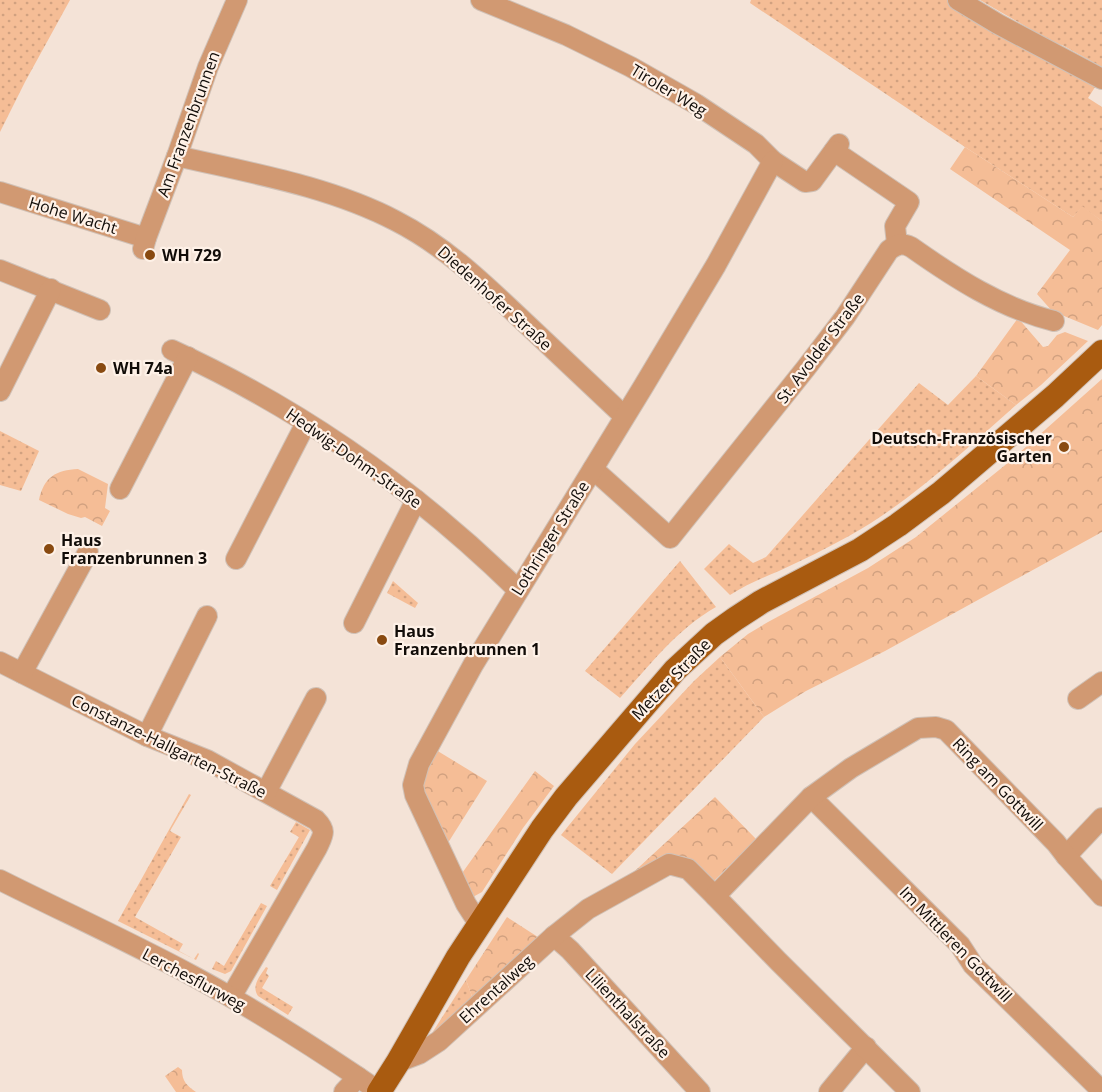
<svg xmlns="http://www.w3.org/2000/svg" width="1102" height="1092" font-family="'Open Sans',sans-serif">
	<defs>
		<pattern id="grass-dots" width="8" height="8" patternUnits="userSpaceOnUse" patternTransform="scale(1.5)"><rect width="8" height="8" fill="#f5bd96"/><path d="M2 2h.1M6 6h.1" fill="none" stroke="#d1a180" stroke-width="1.8" stroke-linecap="round"/></pattern>
		<pattern id="forest-crowns" width="20" height="18" patternUnits="userSpaceOnUse" patternTransform="scale(1.5)"><rect width="20" height="18" fill="#f5bd96"/><path d="M2 6a3 3 0 1 1 6 0M12 15a3 3 0 1 1 6 0" fill="none" stroke="#d1a180"/></pattern>
	</defs>
	<rect width="100%" height="100%" fill="#f4e3d7"/>
	<!-- grass -->
	<g fill="url(#grass-dots)">
		<path d="M0 0H70L25 82 0 132Z"/>
		<path d="M751 0H949L1097 84 1088 98 1102 107V221L1082 207 1073 217 965 147 750 3Z"/>
		<path d="M980 0H1102V67L1062 45 1056 44Z"/>
		<path d="M976 376 1016 405C964 451 910 502 849 536 827 548 803 560 779 571 762 578 746 585 730 595L704 569 729 544 753 563 766 557 919 383 948 405Z"/>
		<path d="M0 431 39 451 21 491 0 485Z"/>
		<path d="M680 561 716 607C677 629 649 666 620 698L585 671Z"/>
		<path d="M393 581 418 603 415 608 387 593Z"/>
		<path d="M720 657 764 717 612 874 561 835 635 744 694 681Z"/>
		<path d="M189 794 191 795 170 831 181 837 135 917 183 944 179 951 194 959 198 953 199 954 196 960 118 921Z"/>
		<path d="M296 822 310 830 277 890 270 886 299 837 290 832Z"/>
		<path d="M261 903 267 906 231 971 225 974 212 969 216 961 224 966Z"/>
		<path d="M266 967 268 968 266 973 269 976 262 988 293 1007 288 1015 258 996C251 986 260 976 266 967Z"/>
		<path d="M466 980 473 999 427 1041 462 986Z"/>
	</g>
	<!-- forest -->
	<g fill="url(#forest-crowns)">
		<path d="M965 147 1073 217 1082 206 1102 221V325L1098 330 1052 311 1037 294 1070 250 950 169Z"/>
		<path d="M1018 318 1043 347 1048 346 1057 335 1065 332 1088 341 1041 385 1016 405 976 376Z"/>
		<path d="M1102 379V532L885 651 806 691 764 717 720 657 748 634 768 622 868 568 916 537 1009 462Z"/>
		<path d="M78 469 108 484 105 508 110 511 102 526 85 517 81 518 68 514 39 500C44 477 56 470 78 469Z"/>
		<path d="M436 750 487 781 446 846 423 794V774Z"/>
		<path d="M535 771 554 786 523 828 482 892 471 898 460 876Z"/>
		<path d="M715 797 756 839 712 883 693 864 625 880Z"/>
		<path d="M507 917 541 939 473 999 466 980Z"/>
		<path d="M178 1067 182 1070C182 1081 187 1086 196 1092H176L165 1076Z"/>
	</g>
	<g fill="none" stroke-linecap="round" stroke-linejoin="round">
		<defs>
			<g id="minor">
				<path d="M481 0 566 35 631 67 696 104 756 144 773 161 805 182 812 181 839 144"/>
				<path d="M958 0 998 24 1102 79"/>
				<path d="M834 151 909 202 895 226 897 244"/>
				<path d="M177 156C250 173 329 186 396 221 443 245 480 280 518 316 553 349 589 383 624 416"/>
				<path d="M0 192 146 238"/>
				<path d="M143 249 146 238 177 156 208 67 237 0"/>
				<path d="M0 270 100 310"/>
				<path d="M172 350C301 409 417 491 518 590"/>
				<path d="M0 391 51 289"/>
				<path d="M593 469 670 538 806 368 845 317 889 250C897 244 902 243 911 247 955 278 1001 308 1054 321"/>
				<path d="M120 489 188 357"/>
				<path d="M236 559 306 423"/>
				<path d="M354 623 416 500"/>
				<path d="M0 662 147 736 207 760 316 820C327 831 323 835 317 848L231 997"/>
				<path d="M22 673 88 552"/>
				<path d="M1078 699 1102 682"/>
				<path d="M147 736 207 616"/>
				<path d="M266 792 316 698"/>
				<path d="M811 797 960 945 973 965 1102 1091"/>
				<path d="M1066 856 1102 818"/>
				<path d="M0 880C64 912 130 942 193 976 258 1011 320 1051 380 1092"/>
				<path d="M479 924 466 904 415 795 413 785 419 764 473 665 643 387 716 265 773 161"/>
				<path d="M554 936 570 950 700 1092"/>
				<path d="M398 1062 419 1054 439 1041 554 936 588 909 669 864 688 869 715 896"/>
				<path d="M344 1092 358 1077"/>
				<path d="M829 1092 866 1047"/>
				<path d="M910 1092 778 961 715 896 811 797 851 768 918 728 936 727 946 730 1056 843 1066 856 1102 896"/>
			</g>
			<path id="major" d="M379 1092 398 1062 458 957 542 829 566 797 675 670 714 634 735 619 761 602 860 550 898 525 941 493 1055 396 1102 352"/>
		</defs>
		<!-- minor casing -->
		<use href="#minor" stroke="#d0c1b6" stroke-width="22"/>
		<!-- major casing -->
		<use href="#major" stroke="#d0c1b6" stroke-width="26"/>
		<!-- minor -->
		<use href="#minor" stroke="#d19972" stroke-width="20"/>
		<!-- major -->
		<use href="#major" stroke="#a95b10" stroke-width="24"/>
	</g>
	<!-- markers -->
	<g fill="#894a10" stroke="#fef1e7" stroke-width="2">
		<circle cx="150" cy="255" r="6"/>
		<circle cx="101" cy="368" r="6"/>
		<circle cx="1064" cy="447" r="6"/>
		<circle cx="49" cy="549" r="6"/>
		<circle cx="382" cy="640" r="6"/>
	</g>
	<g text-anchor="middle" dominant-baseline="central" stroke-width="4.5" stroke-linejoin="round" paint-order="stroke">
		<!-- street labels -->
		<g font-size="16" fill="#110c08" stroke="#fef1e7">
			<text transform="translate(669 90) rotate(31)">Tiroler Weg</text>
			<text transform="translate(188 124) rotate(-70)">Am Franzenbrunnen</text>
			<text transform="translate(73 215) rotate(17)">Hohe Wacht</text>
			<text transform="translate(495 298) rotate(42)">Diedenhofer Straße</text>
			<text transform="translate(820 348) rotate(-53)">St. Avolder Straße</text>
			<text transform="translate(354 458) rotate(35)">Hedwig-Dohm-Straße</text>
			<text transform="translate(550 538) rotate(-58)">Lothringer Straße</text>
			<text transform="translate(671 679) rotate(-46)">Metzer Straße</text>
			<text transform="translate(169 746) rotate(26)">Constanze-Hallgarten-Straße</text>
			<text transform="translate(998 784) rotate(46)">Ring am Gottwill</text>
			<text transform="translate(956 944) rotate(46)">Im Mittleren Gottwill</text>
			<text transform="translate(194 979) rotate(28)">Lerchesflurweg</text>
			<text transform="translate(496 989) rotate(-42)">Ehrentalweg</text>
			<text transform="translate(628 1013) rotate(47)">Lilienthalstraße</text>
		</g>
		<!-- poi labels -->
		<g font-size="16" font-weight="bold" fill="#110c08" stroke="#fef1e7" text-anchor="start">
			<text x="162" y="255">WH 729</text>
			<text x="113" y="368">WH 74a</text>
			<text x="1052" y="438" text-anchor="end">Deutsch-Französischer<tspan x="1052" dy="18">Garten</tspan></text>
			<text x="61" y="540">Haus<tspan x="61" dy="18">Franzenbrunnen 3</tspan></text>
			<text x="394" y="631">Haus<tspan x="394" dy="18">Franzenbrunnen 1</tspan></text>
		</g>
	</g>
</svg>
